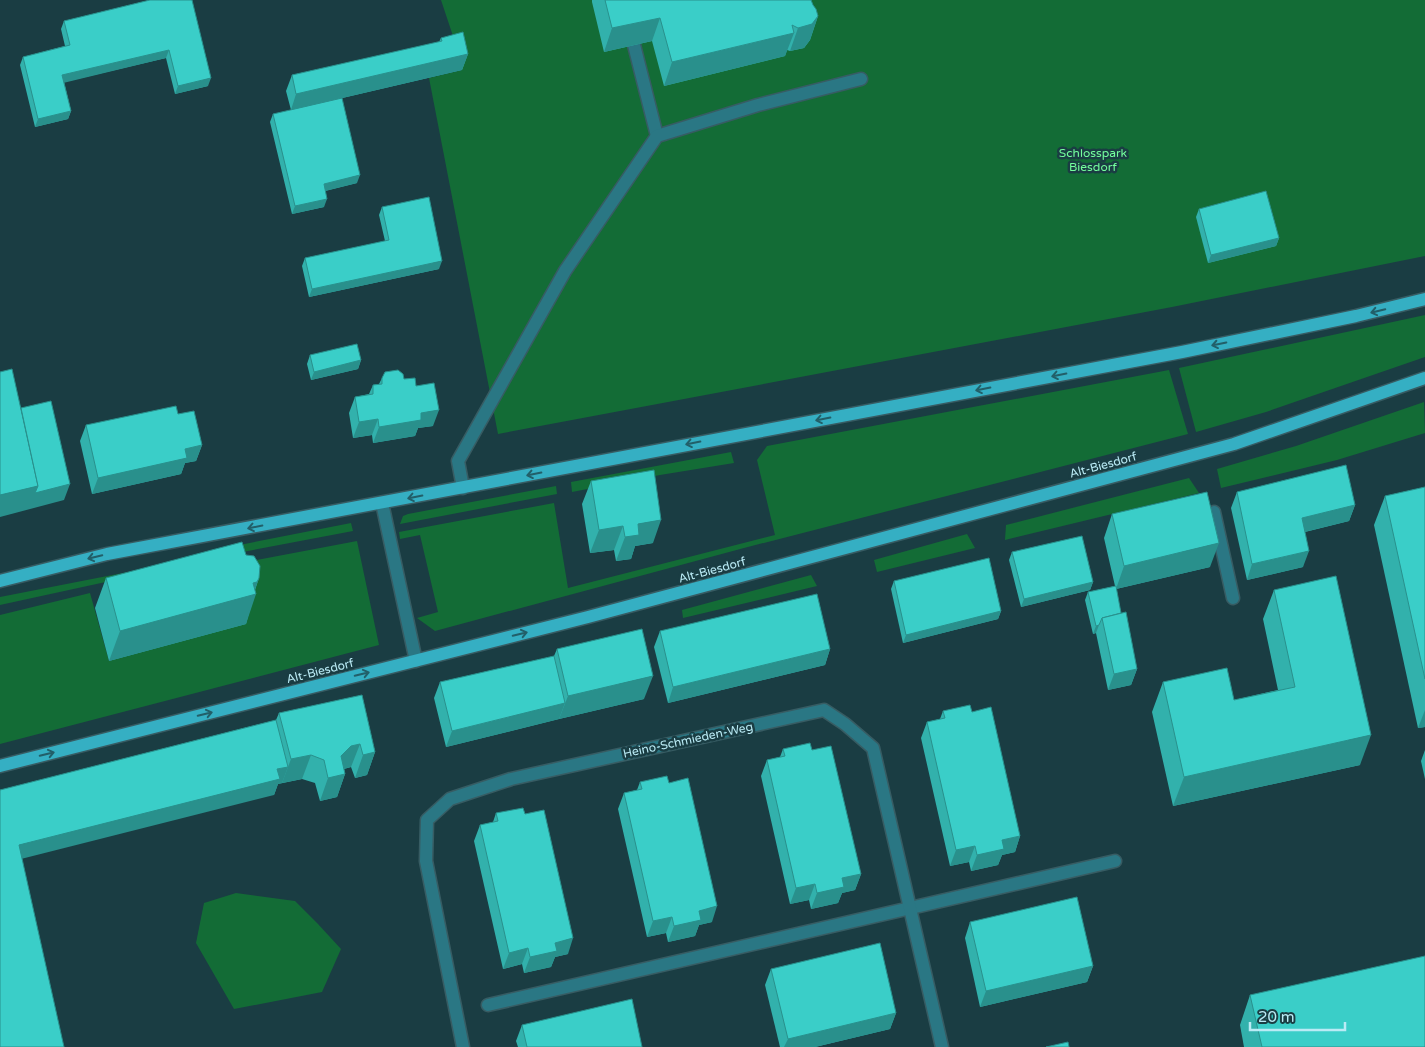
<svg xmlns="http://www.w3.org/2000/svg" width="1425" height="1047" font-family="'Varela Round',sans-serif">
	<rect width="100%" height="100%" fill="#1a3d43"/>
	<!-- green -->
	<g fill="#136c36">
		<path d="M441 0H1425V256L1172 307 498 434 429 78 462 70 457 48Z"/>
		<path d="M1425 315V357L1266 412 1196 432 1179 368Z"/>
		<path d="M1169 370 1188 434 744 548 435 631 417 618 438 612 420 535 400 539 399 532 554 503 568 588 775 535 757 460 767 446Z"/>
		<path d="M1424 402 1425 433 1337 460 1221 488 1217 469 1296 446Z"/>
		<path d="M731 452 734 463 660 475 572 492 571 482Z"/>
		<path d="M1189 478 1199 493 1005 540 1006 525Z"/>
		<path d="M556 486 557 494 400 524 403 516 408 514Z"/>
		<path d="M351 523 353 531 216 557 214 550Z"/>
		<path d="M967 534 975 548 877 572 874 560Z"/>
		<path d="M357 541 379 645 0 744V615L90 593 109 661 245 624 230 565Z"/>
		<path d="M138 570 124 578 0 605V597Z"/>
		<path d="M811 575 817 586 683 618 682 610Z"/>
		<path d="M236 893 295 901 318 924 341 949 322 992 234 1009 196 943 204 903Z"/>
	</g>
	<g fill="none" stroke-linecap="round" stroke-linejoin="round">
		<defs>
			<g id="lane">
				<path d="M634 45 657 136"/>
				<path d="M463 488 458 461 565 271 657 136 758 105 861 79"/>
				<path d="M382 503 416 661"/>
				<path d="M1214 512 1233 598"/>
				<path d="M488 1005 1115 861"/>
			</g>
			<path id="street" d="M463 1047 426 861 427 820 450 799 511 779 824 710 845 724 873 748 942 1047"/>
			<g id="primary">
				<path d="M0 581 107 554 1182 352 1356 316 1425 299"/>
				<path d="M0 766 588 617 1234 444 1425 378"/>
			</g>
		</defs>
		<!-- lane casing -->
		<use href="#lane" stroke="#375c63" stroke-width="15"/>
		<!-- street casing -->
		<use href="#street" stroke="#375c63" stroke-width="15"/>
		<!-- primary casing -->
		<use href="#primary" stroke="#375c63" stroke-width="15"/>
		<!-- lane -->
		<use href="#lane" stroke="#2a7784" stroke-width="12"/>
		<!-- street -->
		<use href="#street" stroke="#2a7784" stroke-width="12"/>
		<!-- primary -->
		<use href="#primary" stroke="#35afc3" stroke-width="12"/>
	</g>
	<!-- wall -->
	<g fill="#32b1ac">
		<path d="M150 0 208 86 175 94 166 58 64 82 71 111 68 119 35 127 20 65 23 57 65 46 61 29 64 21Z"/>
		<path d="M592 0H811L813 5 818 16 810 40 804 48 790 51 787 50 785 56 664 86 652 41 604 52 592 2Z"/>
		<path d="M441 38 468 54 462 70 291 110 286 91 292 75 439 42Z"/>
		<path d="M273 114 357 183 325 191 324 207 292 214 270 122Z"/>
		<path d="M382 207 439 269 309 297 302 266 305 258 385 241 379 215Z"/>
		<path d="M1199 209 1279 238 1276 246 1208 263 1196 217Z"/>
		<path d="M310 355 361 360 358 369 311 380 307 364Z"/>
		<path d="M382 378 404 379 416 386 433 426 418 428 415 436 373 443 372 435 353 438 349 413 355 397 369 394 373 385 379 384Z"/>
		<path d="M178 414 202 445 196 461 185 463 181 474 92 494 80 441 86 425Z"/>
		<path d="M591 481 653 543 635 546 631 559 616 561 614 550 590 553 582 504Z"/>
		<path d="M1425 487V727L1418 728 1374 525 1385 496Z"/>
		<path d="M1237 492 1355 505 1349 521 1305 532 1303 567 1247 580 1231 508Z"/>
		<path d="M1112 514 1210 567 1116 589 1121 613 1137 669 1131 685 1108 690 1096 633 1093 634 1085 600 1088 592 1115 586 1104 538Z"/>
		<path d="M1012 552 1093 582 1090 590 1021 607 1009 560Z"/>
		<path d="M246 555 259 578 255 590 246 624 109 661 95 608 106 578Z"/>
		<path d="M894 581 1001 611 998 619 903 643 891 589Z"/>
		<path d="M1274 590 1360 765 1173 806 1152 712 1163 682 1234 700 1278 690 1263 619Z"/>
		<path d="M660 631 830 649 825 665 668 703 654 647Z"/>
		<path d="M557 649 644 699 559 719 446 747 434 698 440 682 554 656Z"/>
		<path d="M362 695 375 752 367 775 355 778 351 767 344 769 345 774 337 797 320 801 315 783 302 779 278 784 274 795 0 790 276 720 279 713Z"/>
		<path d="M943 711 972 712 1020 836 1015 852 1002 855 998 865 971 871 969 862 950 866 921 738 927 722 940 719Z"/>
		<path d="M783 749 812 750 861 874 855 890 842 893 838 903 811 909 809 900 790 904 761 776 767 760 780 757Z"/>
		<path d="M1425 750V779L1421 761Z"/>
		<path d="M640 782 669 783 712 922 699 925 695 936 668 942 666 933 647 937 618 809 624 793 637 790Z"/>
		<path d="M496 813 525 814 568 954 555 957 551 967 524 973 522 964 503 969 474 841 480 825 493 822Z"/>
		<path d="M970 922 1093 966 1087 982 980 1007 965 938Z"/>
		<path d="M771 969 896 1013 890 1029 815 1047H780L765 985Z"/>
		<path d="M1250 995 1425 1047H1244L1240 1025Z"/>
		<path d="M522 1025 642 1047H518L516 1041Z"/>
	</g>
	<!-- shaded-wall -->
	<g fill="#29908c">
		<path d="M818 16 810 40 804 48 790 51 798 28Z"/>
		<path d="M660 18 652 41 604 52 612 28Z"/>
		<path d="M794 33 785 56 664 86 672 62Z"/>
		<path d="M169 50 166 58 59 84 62 75Z"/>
		<path d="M468 54 462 70 291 110 296 94Z"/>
		<path d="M211 78 208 86 175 94 178 86Z"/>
		<path d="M71 111 68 119 35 127 38 119Z"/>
		<path d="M360 175 357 183 321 192 324 184Z"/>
		<path d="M327 199 324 207 292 214 295 206Z"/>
		<path d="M1279 238 1276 246 1208 263 1211 255Z"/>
		<path d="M442 261 439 269 309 297 312 289Z"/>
		<path d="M361 360 358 369 311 380 314 372Z"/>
		<path d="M439 410 433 426 418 428 415 436 373 443 379 427 421 413Z"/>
		<path d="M378 419 372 435 353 438 359 422Z"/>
		<path d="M202 445 196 461 185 463 181 474 92 494 98 478 185 449Z"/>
		<path d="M70 484 64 500 0 517V495L38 486Z"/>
		<path d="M1355 505 1349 521 1296 534 1302 518Z"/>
		<path d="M661 520 653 543 635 546 631 559 616 561 625 537 638 524Z"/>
		<path d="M623 526 614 550 590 553 599 530Z"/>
		<path d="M1219 543 1210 567 1116 589 1124 566Z"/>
		<path d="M1309 551 1303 567 1247 580 1252 564Z"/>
		<path d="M259 578 253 595 256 594 246 624 109 661 120 631 253 583Z"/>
		<path d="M1093 582 1090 590 1021 607 1024 599Z"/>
		<path d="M1001 611 998 619 903 643 906 635Z"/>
		<path d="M1099 625 1096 633 1093 634 1096 626Z"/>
		<path d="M830 649 825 665 668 703 673 687Z"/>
		<path d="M1137 669 1131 685 1108 690 1114 674Z"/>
		<path d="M653 676 644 699 559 719 568 696Z"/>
		<path d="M565 703 559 719 446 747 452 731Z"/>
		<path d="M1425 710V727L1418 728Z"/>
		<path d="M1371 735 1360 765 1173 806 1184 777Z"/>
		<path d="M360 744 351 767 343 769 345 774 337 797 320 801 328 778 341 756 351 746Z"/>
		<path d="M375 752 367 775 355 778 363 755Z"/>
		<path d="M311 755 302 779 282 783 291 759Z"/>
		<path d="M288 767 282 783 278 784 274 795 13 861 19 845 277 769Z"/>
		<path d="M1020 836 1015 852 1002 855 998 865 971 871 977 855 1002 840Z"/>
		<path d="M975 846 969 862 950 866 956 850Z"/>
		<path d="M861 874 855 890 842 893 838 903 811 909 817 893 842 878Z"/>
		<path d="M815 884 809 900 790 904 796 888Z"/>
		<path d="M717 906 712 922 699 925 695 936 668 942 674 926 699 911Z"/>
		<path d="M672 917 666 933 647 937 653 921Z"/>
		<path d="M573 938 568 954 555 957 551 967 524 973 530 957 555 943Z"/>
		<path d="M528 948 522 964 503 969 509 953Z"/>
		<path d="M1093 966 1087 982 980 1007 986 991Z"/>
		<path d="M896 1013 890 1029 815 1047H784L788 1039Z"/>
	</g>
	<!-- building -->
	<g fill="#3acec8" stroke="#29908c">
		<path d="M150 0H192L211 78 178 86 169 50 62 75 71 111 38 119 23 57 70 45 64 21Z"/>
		<path d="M605 0H811L813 5 816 9 818 16 812 24 798 28 792 25 794 33 672 62 660 18 612 28Z"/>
		<path d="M463 32 468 54 296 94 292 75 442 41 441 38Z"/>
		<path d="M342 98 360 175 324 184 327 199 295 206 273 114Z"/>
		<path d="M1266 191 1279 238 1211 255 1199 209Z"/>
		<path d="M429 197 442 261 312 289 305 258 389 240 382 207Z"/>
		<path d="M357 344 361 360 314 372 310 355Z"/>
		<path d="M12 369 38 486 0 495V372Z"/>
		<path d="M398 370 403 374 404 379 415 378 416 386 434 383 439 410 421 413V420L379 427 378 419 359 422 355 397 373 394V385L382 384V378L385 372Z"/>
		<path d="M51 401 70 484 35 493 38 486 21 408Z"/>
		<path d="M176 406 178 414 194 411 202 445 185 449 187 458 98 478 86 425Z"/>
		<path d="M1346 465 1355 505 1302 518 1309 551 1252 564 1237 492Z"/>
		<path d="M654 470 661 520 638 524 639 535 625 537 623 526 599 530 591 481Z"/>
		<path d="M1425 487V679L1385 496Z"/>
		<path d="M1207 492 1219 543 1124 566 1112 514Z"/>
		<path d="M1082 536 1093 582 1024 599 1012 552Z"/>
		<path d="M242 542 246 555 254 556 260 566 259 578 257 582 253 583 256 594 120 631 106 578Z"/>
		<path d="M989 558 1001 611 906 635 894 581Z"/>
		<path d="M1336 576 1371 735 1184 777 1163 682 1227 668 1234 700 1295 687 1274 590Z"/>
		<path d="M1116 586 1121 613 1102 618 1099 625 1096 626 1088 592Z"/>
		<path d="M817 594 830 649 673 687 660 631Z"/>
		<path d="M1126 612 1137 669 1114 674 1102 618Z"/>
		<path d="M642 629 653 676 568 696 557 649Z"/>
		<path d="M554 656 565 703 452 731 440 682Z"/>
		<path d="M362 695 375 752 363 755 360 744 351 746 341 756 345 774 328 778 324 760 311 755 291 759 279 713Z"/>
		<path d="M970 705 972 712 991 707 1020 836 1002 840 1004 849 977 855 975 846 956 850 927 722 945 718 943 711Z"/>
		<path d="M276 720 288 767 277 769 280 779 19 845 64 1047H0V790Z"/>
		<path d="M810 743 812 750 831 746 861 874 842 878 844 887 817 893 815 884 796 888 767 760 785 756 783 749Z"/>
		<path d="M667 776 669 783 688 778 717 906 699 911 701 920 674 926 672 917 653 921 624 793 642 789 640 782Z"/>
		<path d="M523 808 525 814 544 810 573 938 555 943 557 951 530 957 528 948 509 953 480 825 498 821 496 813Z"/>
		<path d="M1077 897 1093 966 986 991 970 922Z"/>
		<path d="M880 943 896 1013 788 1039 771 969Z"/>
		<path d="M1425 956V1047H1262L1250 995Z"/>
		<path d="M632 999 642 1047H527L522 1025Z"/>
		<path d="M1068 1042 1069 1047H1046Z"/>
	</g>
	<!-- one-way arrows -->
	<defs><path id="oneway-shaft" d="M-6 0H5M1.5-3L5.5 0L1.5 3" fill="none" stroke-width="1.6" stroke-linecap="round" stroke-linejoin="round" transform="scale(1.25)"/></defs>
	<g stroke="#225f69">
		<use href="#oneway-shaft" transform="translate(1378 311) rotate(166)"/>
		<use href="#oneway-shaft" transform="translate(1219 344) rotate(168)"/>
		<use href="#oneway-shaft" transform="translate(1059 375) rotate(169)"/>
		<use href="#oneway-shaft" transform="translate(983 389) rotate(169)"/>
		<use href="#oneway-shaft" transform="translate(823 419) rotate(169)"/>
		<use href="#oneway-shaft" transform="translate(693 443) rotate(169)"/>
		<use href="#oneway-shaft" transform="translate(534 474) rotate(169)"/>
		<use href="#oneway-shaft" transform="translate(415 497) rotate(169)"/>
		<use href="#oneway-shaft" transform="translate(255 527) rotate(169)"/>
		<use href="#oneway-shaft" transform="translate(95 557) rotate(166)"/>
		<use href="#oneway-shaft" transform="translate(520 634) rotate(-14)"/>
		<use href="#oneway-shaft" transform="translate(362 674) rotate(-14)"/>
		<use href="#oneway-shaft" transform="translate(205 714) rotate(-14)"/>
		<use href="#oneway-shaft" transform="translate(47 754) rotate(-14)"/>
	</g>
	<g text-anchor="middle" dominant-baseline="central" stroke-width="5" stroke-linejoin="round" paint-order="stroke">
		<!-- park labels -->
		<g font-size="12" fill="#74ff9d" stroke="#1a3d43">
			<text x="1093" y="153">Schlosspark<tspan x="1093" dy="14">Biesdorf</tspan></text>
		</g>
		<!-- street labels -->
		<g font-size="12" fill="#baebf5" stroke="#1a3d43">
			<text transform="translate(1103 465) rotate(-15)">Alt-Biesdorf</text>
			<text transform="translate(712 570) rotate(-15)">Alt-Biesdorf</text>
			<text transform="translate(320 671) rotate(-14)">Alt-Biesdorf</text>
			<text transform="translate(688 740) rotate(-12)">Heino-Schmieden-Weg</text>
		</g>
	</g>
	<!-- scale -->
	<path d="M1250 1022v8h95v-8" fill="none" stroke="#baebf5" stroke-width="2.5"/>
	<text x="1258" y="1022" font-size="15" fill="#baebf5" stroke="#1a3d43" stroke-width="4" paint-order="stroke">20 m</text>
</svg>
